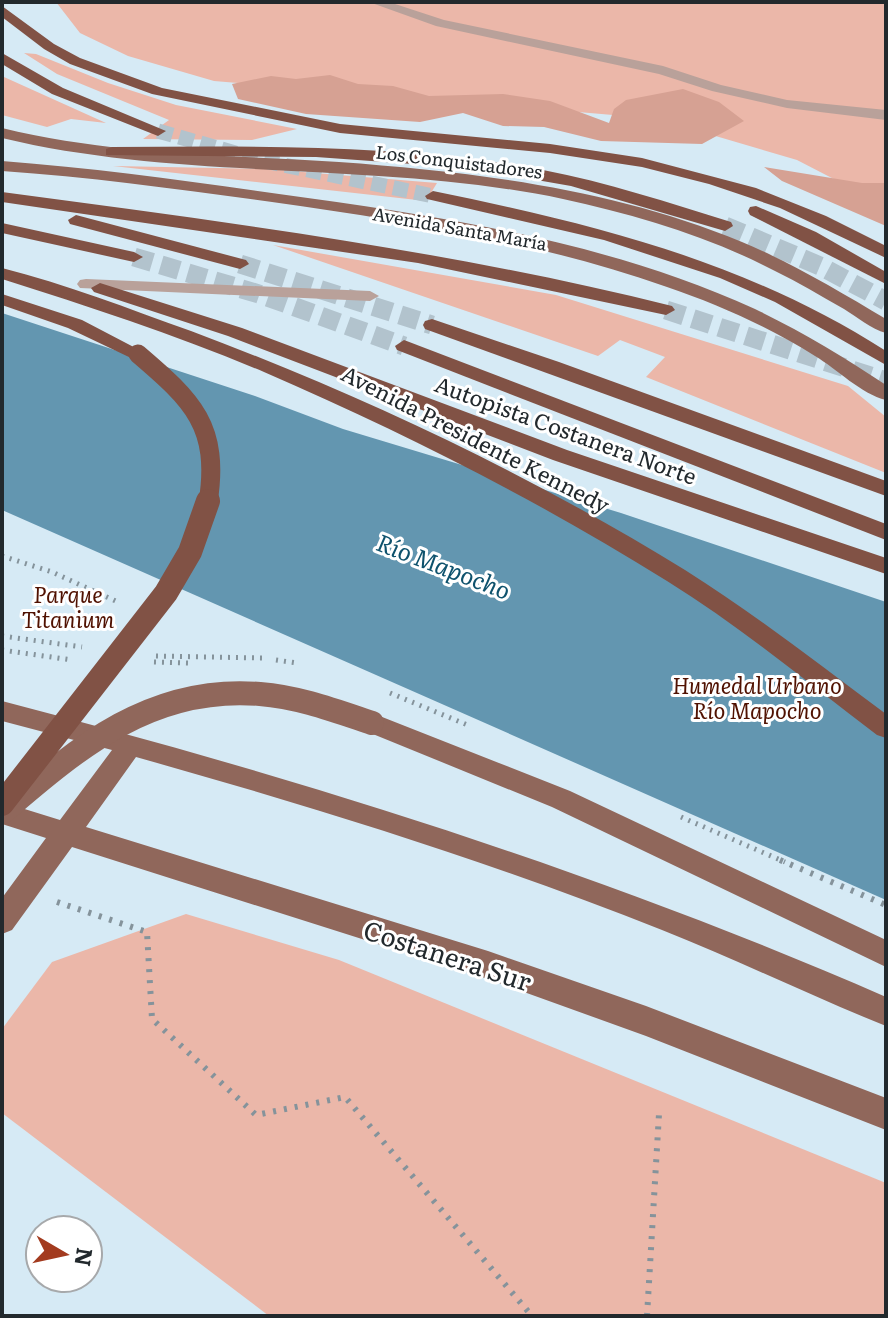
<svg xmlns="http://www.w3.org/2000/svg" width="888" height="1318" font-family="Literata,serif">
	<rect width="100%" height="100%" fill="#d6eaf5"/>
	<!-- green -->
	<g fill="#ebb7a9">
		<path d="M56 2H886V206L797 160 685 127 613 115 214 81 128 56 80 33Z"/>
		<path d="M24 53 36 54 108 83 176 105 297 129 252 140 143 139 169 120 57 74Z"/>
		<path d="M2 75 4 77 106 123 71 119 47 127 2 115Z"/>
		<path d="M113 166 266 169 437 183 426 201Z"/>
		<path d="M273 245 556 295 848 386 886 417V473L646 377 665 357 620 340 598 356Z"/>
		<path d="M186 914 339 960 886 1183V1316H269L2 1113V1029L52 962Z"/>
	</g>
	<!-- forest -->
	<g fill="#d6a193">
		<path d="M330 75 358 84 393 86 429 96 503 94 550 101 609 123 614 109 626 100 683 89 719 102 744 121 702 144 601 141 544 127 503 126 463 113 420 122 306 114 238 99 232 84 271 76 296 79Z"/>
		<path d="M764 167 862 183H886V226L782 181Z"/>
	</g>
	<!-- water -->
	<path fill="#6396b0" d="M2 313 255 396 343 429 621 513 886 602V900L2 510Z"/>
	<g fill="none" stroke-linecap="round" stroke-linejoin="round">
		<!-- highway-tunnel-far1 -->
		<path stroke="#b2c3cd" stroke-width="15" stroke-dasharray="15 7" stroke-linecap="butt" d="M158 131 260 160 433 196"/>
		<!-- highway-tunnel -->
		<g stroke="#b2c3cd" stroke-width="19" stroke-dasharray="19 9" stroke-linecap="butt">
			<path d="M725 226 820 266 886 301"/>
			<path d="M134 257 259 294 404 346"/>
			<path d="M240 264 432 325"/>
			<path d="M666 310 886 381"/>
		</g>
		<!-- path-far1 -->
		<g stroke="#85939b" stroke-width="5" stroke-dasharray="2 6" stroke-linecap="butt">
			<path d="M2 556 52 572 120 603"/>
			<path d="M2 636 82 647"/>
			<path d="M2 650 72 660"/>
			<path d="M156 656 262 658"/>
			<path d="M276 660 297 663"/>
			<path d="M154 662 188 663"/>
			<path d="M390 693 470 726"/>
			<path d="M681 817 785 862"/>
		</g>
		<!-- path -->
		<g stroke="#85939b" stroke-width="6" stroke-dasharray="3 8" stroke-linecap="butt">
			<path d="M780 860 886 905"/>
			<path d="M57 902 147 932 152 1019 256 1115 345 1097 532 1316"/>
			<path d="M647 1316 659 1114"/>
		</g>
		<!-- minor -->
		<g fill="#b9a19a" fill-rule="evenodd">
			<path d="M369 2H389L444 20 663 66 721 85 787 100 886 110V120L787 108 712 91 659 74 436 26Z"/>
			<path d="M86 279 370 291 379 296 370 301 80 288 77 284 80 280Z"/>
		</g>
		<!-- major -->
		<g fill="#90675b" fill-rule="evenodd">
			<path d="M2 128C113 155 226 155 339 162 475 172 615 189 742 242 792 263 839 291 886 319V333C871 329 857 317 844 309 821 296 798 282 775 271 708 236 636 215 563 199 378 160 185 182 2 138Z"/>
			<path d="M2 161C95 168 187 181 279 194 440 216 606 241 755 309 801 331 844 357 886 385V400C861 394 837 369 815 356 769 327 717 304 667 287 539 242 406 221 272 202 182 190 92 177 2 171Z"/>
			<path d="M2 701C303 779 600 872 886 997V1026C811 996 738 960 662 930 491 862 314 807 136 757L86 827 488 951 646 1006 886 1098V1130L646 1036 488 979 72 847 12 930 2 934V898L46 838 2 824V802L60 820 112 750 2 721Z"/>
			<path d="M372 713 570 791 886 940V967L552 807 363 730 359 723 363 716Z"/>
		</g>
		<!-- highway -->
		<g fill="#815245" fill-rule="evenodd">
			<path d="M2 6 54 44 80 58 162 88 340 124 550 144 642 158 756 188 826 216 886 246V258L780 208 709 184 642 167 550 153 340 133 152 94 70 64 44 49 2 17Z"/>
			<path d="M2 53 63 88 166 131 158 136 153 134 52 94 2 64Z"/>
			<path d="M112 147C256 146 401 144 543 170 607 182 669 203 731 222L733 226 725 231 571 186 468 168 316 157 106 155V149Z"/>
			<path d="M433 191C595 224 745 261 886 351V365L775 302 720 278 604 240 427 199 425 196Z"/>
			<path d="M2 192C227 222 452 251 672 306L675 310 666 315 418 263 2 202Z"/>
			<path d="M756 206 816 232 886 272V284L750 215 748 211 750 207Z"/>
			<path d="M76 215 246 260 249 264 240 269 70 224 68 220Z"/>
			<path d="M2 223 134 252 143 257 134 262 2 233Z"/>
			<path d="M2 268C66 284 129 309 191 331 362 395 529 474 685 570 755 614 820 665 886 714V738L877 735C808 683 741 627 667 581 539 501 403 432 264 372 179 336 90 307 2 279Z"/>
			<path d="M100 283 242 328 567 450 886 558V574L553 460 228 336 94 292 91 288Z"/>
			<path d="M2 294 82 320 147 354 145 358H131L68 328 2 305Z"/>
			<path d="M432 319 559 362 886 481V496L425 329 423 325 425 321Z"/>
			<path d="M404 340 886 524V540L397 350 395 346Z"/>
		</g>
		<!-- major-bridge -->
		<path stroke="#90675b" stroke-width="24" d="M3 812C80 746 152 685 260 694 299 697 336 711 372 723"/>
		<!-- highway-bridge-far1 -->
		<path stroke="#815245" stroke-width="19" d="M138 354C193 401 220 426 208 503"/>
		<!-- highway-bridge -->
		<path stroke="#815245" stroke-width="24" d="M2 804 166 593 190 552 208 501"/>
	</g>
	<g text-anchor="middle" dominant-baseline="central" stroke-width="6" stroke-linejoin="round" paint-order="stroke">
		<!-- far-street labels -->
		<g font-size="18" fill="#22292d" stroke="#fff">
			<text transform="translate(459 161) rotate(7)">Los Conquistadores</text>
			<text transform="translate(460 228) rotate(10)">Avenida Santa María</text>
		</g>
		<!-- street labels -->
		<g font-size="22" fill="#22292d" stroke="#fff">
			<text transform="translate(566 429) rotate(20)">Autopista Costanera Norte</text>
			<text transform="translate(476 438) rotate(27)">Avenida Presidente Kennedy</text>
		</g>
		<!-- park labels -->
		<g font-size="22" font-style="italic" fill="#501101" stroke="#fff">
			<text x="68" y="593">Parque<tspan x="68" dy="25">Titanium</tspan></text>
			<text x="757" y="684">Humedal Urbano<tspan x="757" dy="25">Río Mapocho</tspan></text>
		</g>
		<!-- water labels -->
		<g font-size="24" font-style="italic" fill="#0e526d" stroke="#fff">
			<text transform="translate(444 565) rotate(21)">Río Mapocho</text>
		</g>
		<!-- near-street labels -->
		<g font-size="26" fill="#22292d" stroke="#fff">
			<text transform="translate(448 954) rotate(18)">Costanera Sur</text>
		</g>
	</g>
	<!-- border -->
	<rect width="888" height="1318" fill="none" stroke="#22292d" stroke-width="8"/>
	<!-- north arrow -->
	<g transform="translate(64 1254) rotate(99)"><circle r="38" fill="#ffffff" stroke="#a7a9ab" stroke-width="2"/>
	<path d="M0-6L14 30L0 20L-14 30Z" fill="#a33b1f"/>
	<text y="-12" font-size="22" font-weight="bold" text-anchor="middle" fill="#22292d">N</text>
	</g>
</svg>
